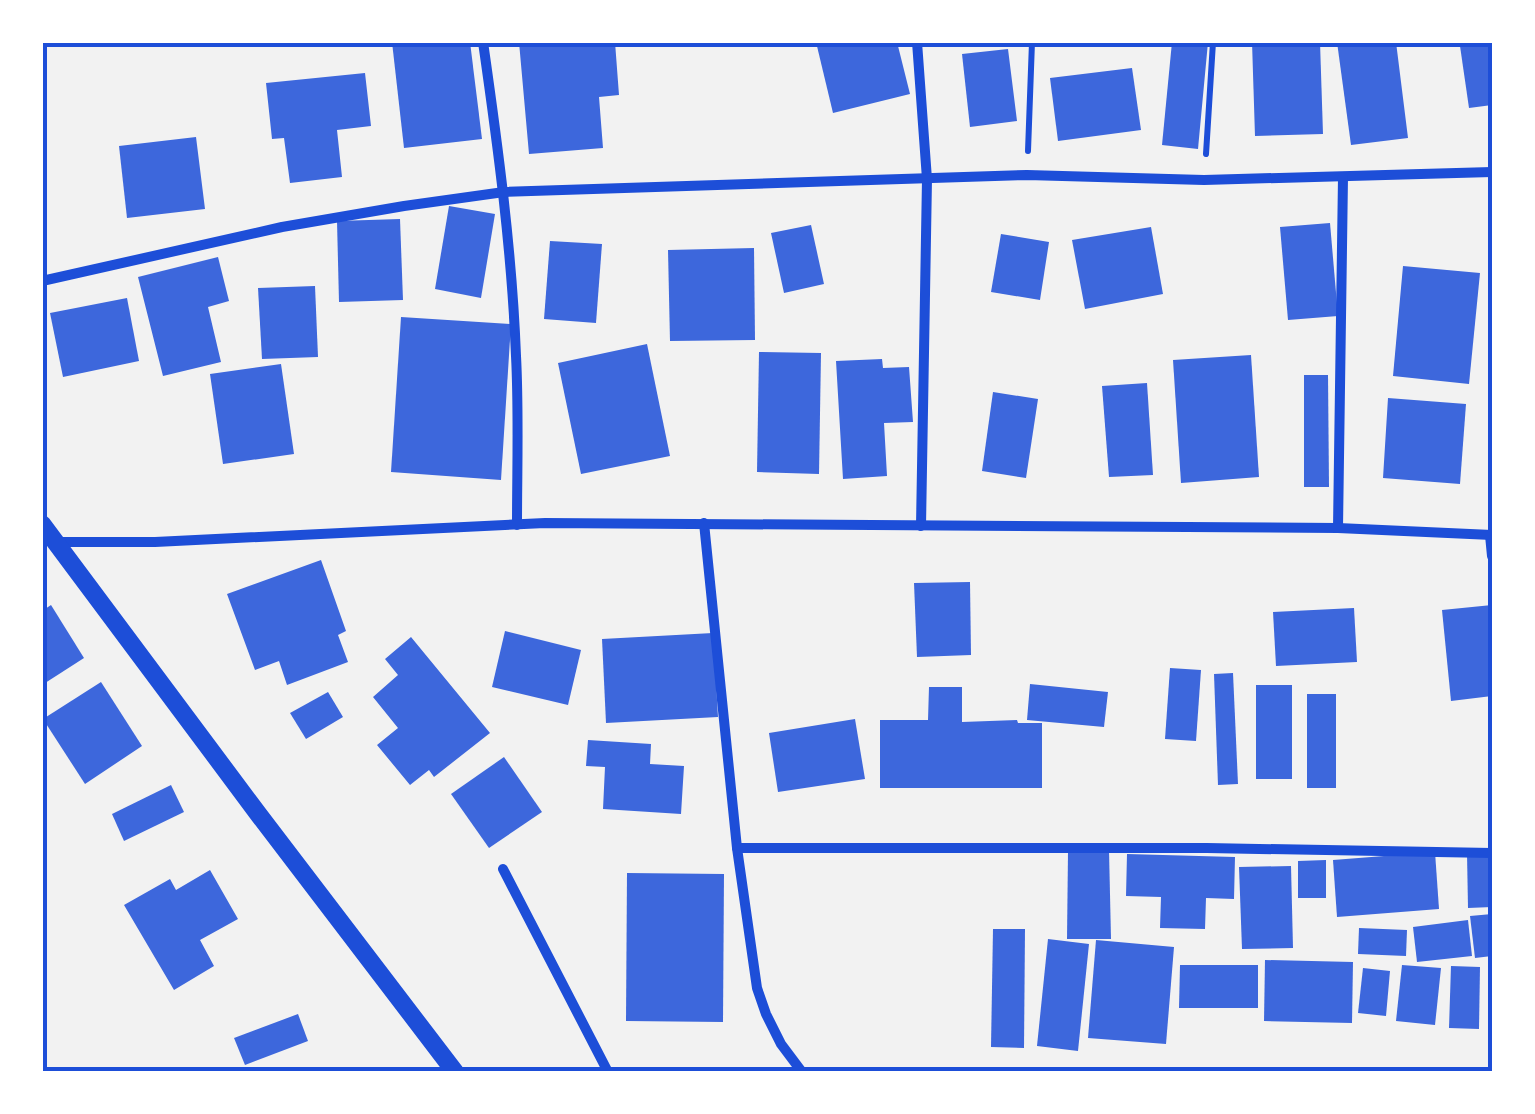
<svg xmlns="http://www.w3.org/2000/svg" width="1535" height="1114" font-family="'Public Sans',sans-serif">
	<rect width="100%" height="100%" fill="#f2f2f2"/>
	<!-- building -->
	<g fill="#3d67dc">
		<path d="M392 42H470L482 139 404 148Z"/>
		<path d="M519 42H615L619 95 599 97 603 148 529 154Z"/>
		<path d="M816 42H897L910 94 833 113Z"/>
		<path d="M1172 42H1208L1198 149 1162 145Z"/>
		<path d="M1252 42H1320L1323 134 1255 136Z"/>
		<path d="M1337 42H1396L1408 138 1351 145Z"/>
		<path d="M1492 42V105L1469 108 1460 46Z"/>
		<path d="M1008 49 1017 121 970 127 962 54Z"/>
		<path d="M1132 68 1141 130 1058 141 1050 78Z"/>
		<path d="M365 73 371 126 337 130 342 177 290 183 284 138 272 139 266 83Z"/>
		<path d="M196 137 205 209 127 218 119 146Z"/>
		<path d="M449 206 495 214 481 298 435 289Z"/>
		<path d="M400 219 403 300 339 302 337 221Z"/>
		<path d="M1330 223 1338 316 1288 320 1280 227Z"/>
		<path d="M811 225 824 284 784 293 771 233Z"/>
		<path d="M1151 227 1163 294 1085 309 1072 240Z"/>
		<path d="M1001 234 1049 242 1040 300 991 292Z"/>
		<path d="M550 241 602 244 596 323 544 319Z"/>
		<path d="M754 248 755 340 670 341 668 250Z"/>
		<path d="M218 257 229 301 208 307 221 362 163 376 138 277Z"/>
		<path d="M1403 266 1480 273 1469 384 1393 376Z"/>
		<path d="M315 286 318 357 262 359 258 288Z"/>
		<path d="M127 298 139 361 63 377 50 313Z"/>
		<path d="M401 317 511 324 501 480 391 472Z"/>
		<path d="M647 344 670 456 581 474 558 363Z"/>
		<path d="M759 352 821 353 819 474 757 472Z"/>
		<path d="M1251 355 1259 477 1181 483 1173 360Z"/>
		<path d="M882 359 883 368 909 367 913 422 884 423 887 476 843 479 836 361Z"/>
		<path d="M281 364 294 454 223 464 210 374Z"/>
		<path d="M1304 375H1328L1329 487H1304Z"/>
		<path d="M1147 383 1153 475 1109 477 1102 386Z"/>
		<path d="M993 392 1038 399 1026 478 982 471Z"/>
		<path d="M1388 398 1466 404 1460 484 1383 478Z"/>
		<path d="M321 560 346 631 338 635 348 662 287 685 279 661 255 670 227 594Z"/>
		<path d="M970 582 971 655 917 657 914 583Z"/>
		<path d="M51 605 84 658 42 685V611Z"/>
		<path d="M1492 605V696L1451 701 1442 610Z"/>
		<path d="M1354 608 1357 662 1276 666 1273 612Z"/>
		<path d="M505 631 581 650 568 705 492 687Z"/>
		<path d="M713 633 718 717 606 723 602 639Z"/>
		<path d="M411 637 490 733 434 777 429 770 410 785 377 745 398 728 373 697 398 675 385 659Z"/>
		<path d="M1170 668 1201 670 1196 741 1165 739Z"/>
		<path d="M1233 673 1238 784 1218 785 1214 674Z"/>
		<path d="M101 682 142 746 85 784 43 719Z"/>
		<path d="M1030 684 1108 692 1104 727 1027 720Z"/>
		<rect x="1256" y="685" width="36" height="94"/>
		<path d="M929 687H962V722L1017 720 1018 723H1042V788H880V720H928Z"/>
		<path d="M328 692 343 717 306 739 290 713Z"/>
		<rect x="1307" y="694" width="29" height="94"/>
		<path d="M855 719 865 779 778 792 769 733Z"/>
		<path d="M588 740 651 744 650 764 684 766 681 814 603 809 605 767 586 766Z"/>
		<path d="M504 757 542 812 489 848 451 794Z"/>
		<path d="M171 785 184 812 124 841 112 814Z"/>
		<path d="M1109 850 1111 939H1067L1068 852Z"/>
		<path d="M1435 852 1439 909 1337 917 1333 860Z"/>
		<path d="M1467 853H1492V907L1468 908Z"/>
		<path d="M1127 854 1235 857 1234 899 1206 898 1205 929 1160 928 1161 897 1126 896Z"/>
		<path d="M1326 860V898H1298V861Z"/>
		<path d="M1291 866 1293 948 1242 949 1239 867Z"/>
		<path d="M210 870 238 919 200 940 214 966 174 990 124 905 170 879 176 890Z"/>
		<path d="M627 873 724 874 723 1022 626 1021Z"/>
		<path d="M1492 914V956L1475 958 1470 916Z"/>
		<path d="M1468 920 1472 956 1417 962 1413 927Z"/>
		<path d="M1359 928 1407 930 1406 956 1358 954Z"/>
		<path d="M993 929H1025L1024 1048 991 1047Z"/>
		<path d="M1048 939 1089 944 1078 1051 1037 1046Z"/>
		<path d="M1096 940 1174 947 1166 1044 1088 1038Z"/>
		<path d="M1265 960 1353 962 1352 1023 1264 1021Z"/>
		<path d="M1180 965H1258V1008H1179Z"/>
		<path d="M1402 965 1441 968 1435 1025 1396 1021Z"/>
		<path d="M1451 966 1480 967 1479 1029 1449 1028Z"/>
		<path d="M1363 968 1390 971 1386 1016 1358 1013Z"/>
		<path d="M298 1014 308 1041 245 1065 234 1038Z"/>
	</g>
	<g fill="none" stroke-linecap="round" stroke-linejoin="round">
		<!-- path -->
		<g stroke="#1d4ed8" stroke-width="6">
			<path d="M1028 151 1032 42"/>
			<path d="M1206 154 1213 42"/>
		</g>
		<!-- minor -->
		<g stroke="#1d4ed8" stroke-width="10">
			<path d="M483 42C498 147 512 251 516 356 519 412 517 469 517 525"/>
			<path d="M917 42 927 179 921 526"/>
			<path d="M42 281 282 227 404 206 504 192 1027 175 1204 180 1492 172"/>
			<path d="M704 523 737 848 757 988 766 1014 781 1044 802 1072"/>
			<path d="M1338 528 1343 177"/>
			<path d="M1490 535 1492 556"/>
			<path d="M55 542H155L545 523 1338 528 1492 535"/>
			<path d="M737 848H1207L1492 853"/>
			<path d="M503 869 608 1072"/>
		</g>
		<!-- tertiary -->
		<path stroke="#1d4ed8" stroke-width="18" d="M42 524 259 815 455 1072"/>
	</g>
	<!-- border -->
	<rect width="1535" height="1114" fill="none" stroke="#ffffff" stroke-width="90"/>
	<rect x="45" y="45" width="1445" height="1024" fill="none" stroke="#1d4ed8" stroke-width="4"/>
</svg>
